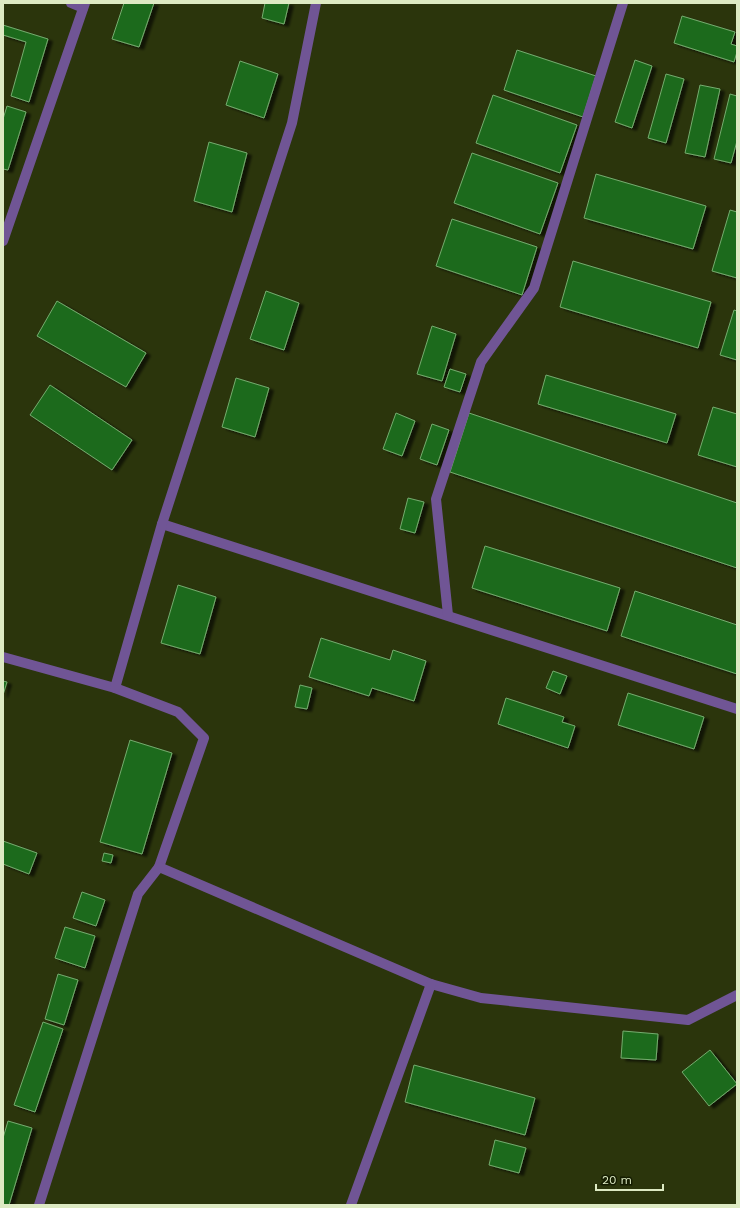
<svg xmlns="http://www.w3.org/2000/svg" width="740" height="1208" font-family="'Work Sans',sans-serif">
	<defs>
		<filter id="shadow"><feDropShadow dx="4.5" dy="2.5" stdDeviation="1" flood-color="#0009"/></filter>
	</defs>
	<rect width="100%" height="100%" fill="#2b350c"/>
	<!-- building -->
	<g fill="#1f6b1b" stroke="#74ac6f" filter="url(#shadow)">
		<path d="M124 3H154L139 47 112 39Z"/>
		<path d="M265 3H289L284 24 262 18Z"/>
		<path d="M682 16 735 32 731 44 737 46V52L734 62 674 43Z"/>
		<path d="M3 25 48 39 29 102 11 96 26 42 3 35Z"/>
		<path d="M517 50 596 76 583 117 504 90Z"/>
		<path d="M635 60 652 66 632 128 615 122Z"/>
		<path d="M240 61 278 74 264 118 226 105Z"/>
		<path d="M666 74 684 79 666 143 648 138Z"/>
		<path d="M700 85 720 89 705 157 685 153Z"/>
		<path d="M730 94 737 96V141L731 163 714 159Z"/>
		<path d="M493 95 577 125 560 173 476 143Z"/>
		<path d="M7 106 26 112 8 170 3 169V119Z"/>
		<path d="M209 142 247 153 232 212 194 201Z"/>
		<path d="M472 153 558 183 540 234 454 203Z"/>
		<path d="M596 174 706 206 693 249 584 218Z"/>
		<path d="M730 210 737 212V278L712 271Z"/>
		<path d="M452 219 537 247 522 295 436 266Z"/>
		<path d="M573 261 711 302 698 348 560 307Z"/>
		<path d="M266 291 299 303 284 350 250 339Z"/>
		<path d="M57 301 146 353 126 387 37 336Z"/>
		<path d="M734 310 737 311V360L720 355Z"/>
		<path d="M432 326 456 334 442 381 417 374Z"/>
		<path d="M450 369 466 374 460 392 444 387Z"/>
		<path d="M546 375 676 414 667 443 538 404Z"/>
		<path d="M236 378 269 388 255 437 222 427Z"/>
		<path d="M50 385 132 440 112 470 30 415Z"/>
		<path d="M713 407 737 414V467L698 455Z"/>
		<path d="M396 413 415 421 402 456 383 449Z"/>
		<path d="M469 413 737 503V568L450 472Z"/>
		<path d="M432 424 449 430 437 465 420 459Z"/>
		<path d="M408 498 424 502 415 533 400 529Z"/>
		<path d="M485 546 620 588 607 631 472 588Z"/>
		<path d="M178 585 216 597 200 654 161 643Z"/>
		<path d="M635 591 737 625V674L621 636Z"/>
		<path d="M321 638 390 660 393 650 426 661 414 701 372 688 369 696 309 677Z"/>
		<path d="M553 671 567 676 560 694 546 688Z"/>
		<path d="M3 681 7 682 3 695Z"/>
		<path d="M300 685 312 688 307 709 295 707Z"/>
		<path d="M628 693 704 717 694 749 618 725Z"/>
		<path d="M506 698 564 717 562 722 575 726 568 748 498 724Z"/>
		<path d="M130 740 172 753 142 854 100 842Z"/>
		<path d="M3 841 37 853 29 874 3 864Z"/>
		<path d="M104 853 113 855 111 863 102 861Z"/>
		<path d="M82 892 105 900 96 926 73 918Z"/>
		<path d="M65 927 95 936 85 968 55 958Z"/>
		<path d="M58 974 78 980 64 1025 45 1019Z"/>
		<path d="M43 1022 63 1029 35 1112 14 1105Z"/>
		<path d="M623 1031 658 1034 656 1060 621 1058Z"/>
		<path d="M710 1050 737 1084 709 1106 682 1072Z"/>
		<path d="M414 1065 535 1098 525 1135 405 1102Z"/>
		<path d="M8 1121 32 1128 9 1205H3V1138Z"/>
		<path d="M495 1140 526 1148 519 1173 489 1165Z"/>
	</g>
	<g fill="none" stroke-linecap="round" stroke-linejoin="round">
		<!-- minor -->
		<g stroke="#705595" stroke-width="10">
			<path d="M71 3 83 8"/>
			<path d="M3 241 85 3"/>
			<path d="M162 524 737 709"/>
			<path d="M448 615 436 499 481 362 534 288 623 3"/>
			<path d="M3 657 115 688 178 712 204 738 159 867"/>
			<path d="M115 688 162 524 292 123 316 3"/>
			<path d="M39 1205 138 894 159 867 431 984 481 998 688 1020 737 995"/>
			<path d="M351 1205 431 984"/>
		</g>
	</g>
	<!-- border -->
	<rect width="740" height="1208" fill="none" stroke="#ddeac3" stroke-width="8"/>
	<!-- scale -->
	<path d="M596 1184v6h67v-6" fill="none" stroke="#ddeac3" stroke-width="2"/>
	<text x="602" y="1184" font-size="12" fill="#ddeac3" stroke="#141c00" stroke-width="3" paint-order="stroke">20 m</text>
</svg>
